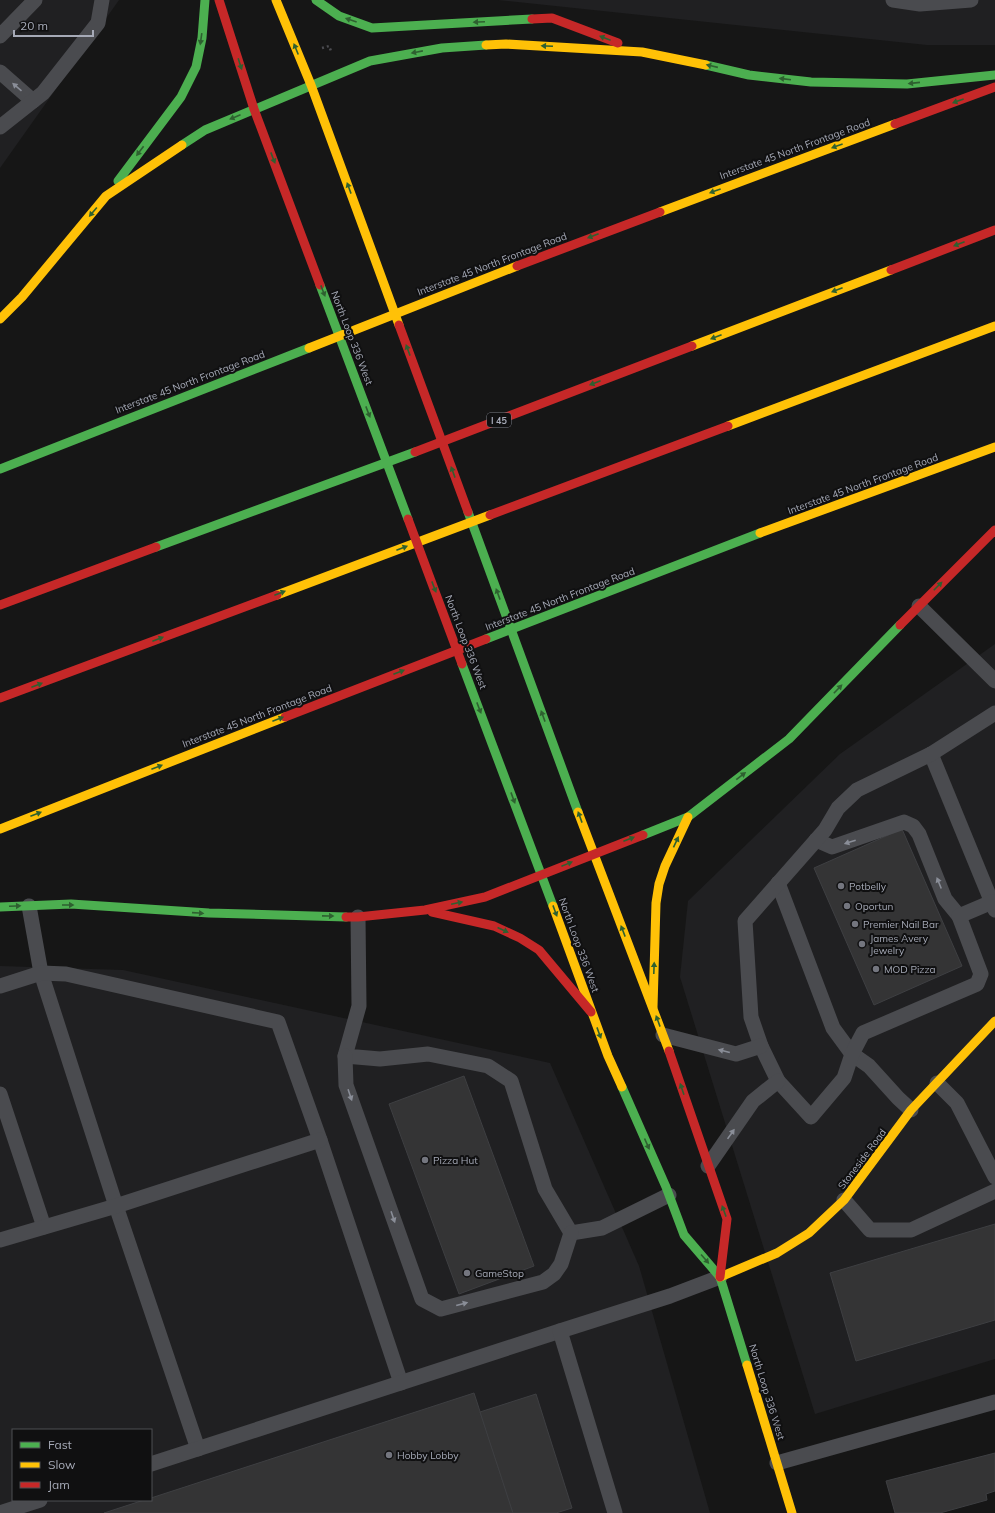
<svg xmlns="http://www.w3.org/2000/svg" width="995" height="1513" font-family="Mulish,sans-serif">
	<rect width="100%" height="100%" fill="#161616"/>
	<!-- built -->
	<g fill="#202022" fill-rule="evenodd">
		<path d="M0 0H119L0 168Z"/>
		<path d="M498 0H995V45H927Z"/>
		<path d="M995 644V1359L815 1414 680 977 688 901 840 754Z"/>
		<path d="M0 966 123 970 550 1063 639 1266 710 1513H0ZM13 1430H151V1500H13Z"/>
	</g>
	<!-- building -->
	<g fill="#343435" stroke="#3e3f42">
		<path d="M902 829 962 966 874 1005 814 868Z"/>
		<path d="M464 1076 534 1266 459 1294 389 1104Z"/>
		<path d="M995 1224V1320L856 1361 830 1273Z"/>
		<path d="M474 1393 513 1513H104L144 1500H151V1498Z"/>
		<path d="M536 1394 572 1508 556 1513H513L480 1412Z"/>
		<path d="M995 1453V1491L986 1494 987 1500 940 1513H895L886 1481Z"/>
	</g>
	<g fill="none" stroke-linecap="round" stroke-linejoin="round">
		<!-- path -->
		<path stroke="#4c4c51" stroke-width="2.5" stroke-dasharray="2 3" stroke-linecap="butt" d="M322 48 329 46 331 51"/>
		<!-- lane -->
		<g stroke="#4a4b4f" stroke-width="15">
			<path d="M893 0 920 4 971 0"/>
			<path d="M0 36 35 0"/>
			<path d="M0 72 33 101"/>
			<path d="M0 127 43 93 98 23 102 0"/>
			<path d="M919 606 995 681"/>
			<path d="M931 754 995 910"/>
			<path d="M816 840 832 847 904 822 913 826 919 834 945 899 959 916"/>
			<path d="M778 883 833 1028 852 1054 869 1066 898 1098 911 1110"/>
			<path d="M992 902 959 916 981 974 977 984 863 1033 852 1054 844 1078 811 1117 778 1081 761 1046 751 1017 745 921 825 830 838 808 857 790 931 754 995 713"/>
			<path d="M29 906 41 973 116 1206 198 1449"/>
			<path d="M358 917 359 1006 345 1056 380 1059 428 1054 488 1066 511 1081 545 1189 571 1233 602 1228 669 1195"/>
			<path d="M0 986 41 973 66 974 278 1022 320 1140 401 1383"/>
			<path d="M663 1035 736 1054 761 1046"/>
			<path d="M345 1056 346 1085 422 1299 441 1309 543 1282 554 1274 561 1264 571 1233"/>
			<path d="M937 1083 957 1103 995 1177"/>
			<path d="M0 1094 44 1227"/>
			<path d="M708 1166 753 1101 778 1081"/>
			<path d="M844 1200 870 1230H911L995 1191"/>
			<path d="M0 1240 116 1206 320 1140"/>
			<path d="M777 1463 995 1402"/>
			<path d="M151 1464 560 1331"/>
			<path d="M0 1513 40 1500"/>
			<path d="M615 1513 560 1331 670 1296 720 1277"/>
		</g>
		<!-- fast -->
		<g stroke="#4caf50" stroke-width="9">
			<path d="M316 0 339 16 372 28 532 19"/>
			<path d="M706 65 749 75 811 82 907 84 995 75"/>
			<path d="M182 145 205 130 370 61 442 48 486 45"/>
			<path d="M118 181 181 97 196 67 202 38 205 0"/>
			<path d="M320 285 408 519"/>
			<path d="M0 469 309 348"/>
			<path d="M468 512 578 812"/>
			<path d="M156 547 415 452"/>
			<path d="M486 639 760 533"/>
			<path d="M462 664 553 906"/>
			<path d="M643 835 688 817 789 739 900 625"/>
			<path d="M0 907 71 904 209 913 346 917"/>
			<path d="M622 1087 666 1187 684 1235 720 1277 747 1365"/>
		</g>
		<!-- slow -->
		<g stroke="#ffc107" stroke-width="9">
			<path d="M276 0 311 85 399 325"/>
			<path d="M486 45 506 44 642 52 706 65"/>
			<path d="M660 212 895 124"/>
			<path d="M0 319 22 297 106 196 182 145"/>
			<path d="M692 346 891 270"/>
			<path d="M309 348 517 266"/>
			<path d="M728 426 995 326"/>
			<path d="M760 533 995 447"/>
			<path d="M277 595 490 515"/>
			<path d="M578 812 669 1051"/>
			<path d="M0 829 285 717"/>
			<path d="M553 906 608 1056 622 1087"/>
			<path d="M653 1007 656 903 659 884 665 866 688 817"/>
			<path d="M720 1277 777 1253 809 1233 844 1200 911 1110 995 1021"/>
			<path d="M747 1365 792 1513"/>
		</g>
		<!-- jam -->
		<g stroke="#c62828" stroke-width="9">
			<path d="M219 0 254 109 320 285"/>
			<path d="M532 19 552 18 618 43"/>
			<path d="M895 124 995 87"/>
			<path d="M517 266 660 212"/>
			<path d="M891 270 995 230"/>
			<path d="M399 325 468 512"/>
			<path d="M415 452 692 346"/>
			<path d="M490 515 728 426"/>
			<path d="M408 519 462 664"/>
			<path d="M0 605 156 547"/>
			<path d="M900 625 995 530"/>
			<path d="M0 698 277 595"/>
			<path d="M285 717 486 639"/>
			<path d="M432 912 494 926 520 938 539 950 591 1012"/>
			<path d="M346 917H358L425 910 485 897 643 835"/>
			<path d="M669 1051 727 1219 720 1277"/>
		</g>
	</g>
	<!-- one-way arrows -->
	<defs><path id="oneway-solid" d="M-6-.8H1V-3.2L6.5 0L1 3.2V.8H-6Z"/></defs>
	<g fill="#2e6030">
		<use href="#oneway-solid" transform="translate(351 20) rotate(-161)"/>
		<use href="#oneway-solid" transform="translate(479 22) rotate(177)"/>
		<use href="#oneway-solid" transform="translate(605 38) rotate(-159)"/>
		<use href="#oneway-solid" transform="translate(201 39) rotate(98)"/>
		<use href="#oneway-solid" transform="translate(547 46) rotate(-177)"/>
		<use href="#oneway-solid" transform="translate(296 49) rotate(-112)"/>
		<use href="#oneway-solid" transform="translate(417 52) rotate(169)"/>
		<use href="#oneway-solid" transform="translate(240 64) rotate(72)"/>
		<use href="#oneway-solid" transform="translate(712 66) rotate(-167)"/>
		<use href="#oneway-solid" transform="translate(785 79) rotate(-173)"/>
		<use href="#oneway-solid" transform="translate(914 83) rotate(174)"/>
		<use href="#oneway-solid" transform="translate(958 101) rotate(160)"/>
		<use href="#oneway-solid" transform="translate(235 117) rotate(157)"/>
		<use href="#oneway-solid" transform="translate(837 146) rotate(160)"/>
		<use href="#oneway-solid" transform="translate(140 151) rotate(127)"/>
		<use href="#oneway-solid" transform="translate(273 158) rotate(69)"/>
		<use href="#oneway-solid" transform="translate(349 188) rotate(-110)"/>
		<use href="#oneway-solid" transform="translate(715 191) rotate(160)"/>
		<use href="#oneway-solid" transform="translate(93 212) rotate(130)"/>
		<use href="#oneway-solid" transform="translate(593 236) rotate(159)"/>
		<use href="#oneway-solid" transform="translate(959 244) rotate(159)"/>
		<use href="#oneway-solid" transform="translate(837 290) rotate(159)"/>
		<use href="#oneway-solid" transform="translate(323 291) rotate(69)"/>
		<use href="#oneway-solid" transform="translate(716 337) rotate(159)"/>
		<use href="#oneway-solid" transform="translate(408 350) rotate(-110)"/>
		<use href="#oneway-solid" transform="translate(595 383) rotate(159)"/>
		<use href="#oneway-solid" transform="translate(368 412) rotate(69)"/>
		<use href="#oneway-solid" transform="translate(453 472) rotate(-110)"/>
		<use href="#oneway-solid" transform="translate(402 548) rotate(-21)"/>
		<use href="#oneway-solid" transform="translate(938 586) rotate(-45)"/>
		<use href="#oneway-solid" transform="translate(434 587) rotate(69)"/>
		<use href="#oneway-solid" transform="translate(280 593) rotate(-21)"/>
		<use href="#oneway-solid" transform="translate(498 594) rotate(-110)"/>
		<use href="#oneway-solid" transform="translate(158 639) rotate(-21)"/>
		<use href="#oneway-solid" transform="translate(399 672) rotate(-21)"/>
		<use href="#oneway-solid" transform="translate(37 685) rotate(-21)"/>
		<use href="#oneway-solid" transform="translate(838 689) rotate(-46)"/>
		<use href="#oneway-solid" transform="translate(479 708) rotate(69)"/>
		<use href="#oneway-solid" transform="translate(543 716) rotate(-110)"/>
		<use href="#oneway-solid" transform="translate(278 719) rotate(-21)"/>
		<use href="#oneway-solid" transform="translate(157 767) rotate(-21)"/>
		<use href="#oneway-solid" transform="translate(741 776) rotate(-38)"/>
		<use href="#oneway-solid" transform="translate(513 798) rotate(70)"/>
		<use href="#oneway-solid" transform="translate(36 814) rotate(-21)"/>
		<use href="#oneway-solid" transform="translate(580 817) rotate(-110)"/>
		<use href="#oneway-solid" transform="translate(629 839) rotate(-21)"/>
		<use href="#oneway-solid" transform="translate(676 842) rotate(-65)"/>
		<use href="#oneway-solid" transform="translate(567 864) rotate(-22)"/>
		<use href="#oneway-solid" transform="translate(457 903) rotate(-12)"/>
		<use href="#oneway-solid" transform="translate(68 905)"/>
		<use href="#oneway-solid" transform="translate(15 906) rotate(-2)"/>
		<use href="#oneway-solid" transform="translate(555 911) rotate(70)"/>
		<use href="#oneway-solid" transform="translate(198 913) rotate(4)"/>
		<use href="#oneway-solid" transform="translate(328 916) rotate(1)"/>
		<use href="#oneway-solid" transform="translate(503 930) rotate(25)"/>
		<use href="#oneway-solid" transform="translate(623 931) rotate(-111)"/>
		<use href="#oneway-solid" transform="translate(654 968) rotate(-88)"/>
		<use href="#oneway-solid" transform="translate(658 1021) rotate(-110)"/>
		<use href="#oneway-solid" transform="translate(599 1033) rotate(70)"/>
		<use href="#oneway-solid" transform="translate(682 1089) rotate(-109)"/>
		<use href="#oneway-solid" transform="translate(647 1144) rotate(66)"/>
		<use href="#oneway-solid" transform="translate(724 1211) rotate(-110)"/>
		<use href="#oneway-solid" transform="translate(705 1259) rotate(49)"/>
	</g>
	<g fill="#8a8e98">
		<use href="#oneway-solid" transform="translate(17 87) rotate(-139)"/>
		<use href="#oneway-solid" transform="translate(850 842) rotate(162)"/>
		<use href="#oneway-solid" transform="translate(939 883) rotate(-112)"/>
		<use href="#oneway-solid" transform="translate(724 1051) rotate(-166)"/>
		<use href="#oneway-solid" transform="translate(350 1095) rotate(71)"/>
		<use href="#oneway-solid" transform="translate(731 1134) rotate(-55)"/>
		<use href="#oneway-solid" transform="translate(393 1217) rotate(71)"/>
		<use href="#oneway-solid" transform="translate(462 1304) rotate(-15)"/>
	</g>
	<!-- markers -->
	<g fill="#74767f" stroke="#101011" stroke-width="1.5">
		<circle cx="841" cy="886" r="4"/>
		<circle cx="847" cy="906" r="4"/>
		<circle cx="855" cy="924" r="4"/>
		<circle cx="862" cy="944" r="4"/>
		<circle cx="876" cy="969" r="4"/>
		<circle cx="425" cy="1160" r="4"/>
		<circle cx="467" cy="1273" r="4"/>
		<circle cx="389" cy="1455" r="4"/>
	</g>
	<g text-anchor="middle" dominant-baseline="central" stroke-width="4" stroke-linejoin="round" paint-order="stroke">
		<!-- shield labels -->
		<rect fill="#101011" stroke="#797c85" stroke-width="1" x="487" y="413" width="24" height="14" rx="3"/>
		<g font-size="9" font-weight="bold" fill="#a6aab7">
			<text x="499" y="420">I 45</text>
		</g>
		<!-- street labels -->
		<g font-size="10" fill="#a6aab7" stroke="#101011">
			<text transform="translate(795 149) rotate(-20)">Interstate 45 North Frontage Road</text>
			<text transform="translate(492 264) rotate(-21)">Interstate 45 North Frontage Road</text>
			<text transform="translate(352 338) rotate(69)">North Loop 336 West</text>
			<text transform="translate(190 382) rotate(-21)">Interstate 45 North Frontage Road</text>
			<text transform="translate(863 484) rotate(-20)">Interstate 45 North Frontage Road</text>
			<text transform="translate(560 599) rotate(-21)">Interstate 45 North Frontage Road</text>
			<text transform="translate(466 642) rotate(69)">North Loop 336 West</text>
			<text transform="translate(257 716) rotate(-21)">Interstate 45 North Frontage Road</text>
			<text transform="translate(579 945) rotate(70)">North Loop 336 West</text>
			<text transform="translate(862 1159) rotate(-53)">Stoneside Road</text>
			<text transform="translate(767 1392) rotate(73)">North Loop 336 West</text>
		</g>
		<!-- poi labels -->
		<g font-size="10" fill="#a6aab7" stroke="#101011" text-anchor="start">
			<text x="849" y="886">Potbelly</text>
			<text x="855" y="906">Oportun</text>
			<text x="863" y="924">Premier Nail Bar</text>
			<text x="870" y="938">James Avery<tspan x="870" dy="12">Jewelry</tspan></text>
			<text x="884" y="969">MOD Pizza</text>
			<text x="433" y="1160">Pizza Hut</text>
			<text x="475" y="1273">GameStop</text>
			<text x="397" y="1455">Hobby Lobby</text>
		</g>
	</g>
	<!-- legend -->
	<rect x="12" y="1429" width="140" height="72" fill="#101011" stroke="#4c4e53"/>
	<rect x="20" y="1442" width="20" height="6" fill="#4caf50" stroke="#4c4e53"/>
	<text x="48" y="1449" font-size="12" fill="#a6aab7">Fast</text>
	<rect x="20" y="1462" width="20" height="6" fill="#ffc107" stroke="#4c4e53"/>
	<text x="48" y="1469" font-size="12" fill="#a6aab7">Slow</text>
	<rect x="20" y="1482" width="20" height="6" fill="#c62828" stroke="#4c4e53"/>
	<text x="48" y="1489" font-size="12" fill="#a6aab7">Jam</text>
	<!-- scale -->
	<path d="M14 30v6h79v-6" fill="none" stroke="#a6aab7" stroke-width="2"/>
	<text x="20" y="30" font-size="12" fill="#a6aab7" stroke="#101011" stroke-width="3" paint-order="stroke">20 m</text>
</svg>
